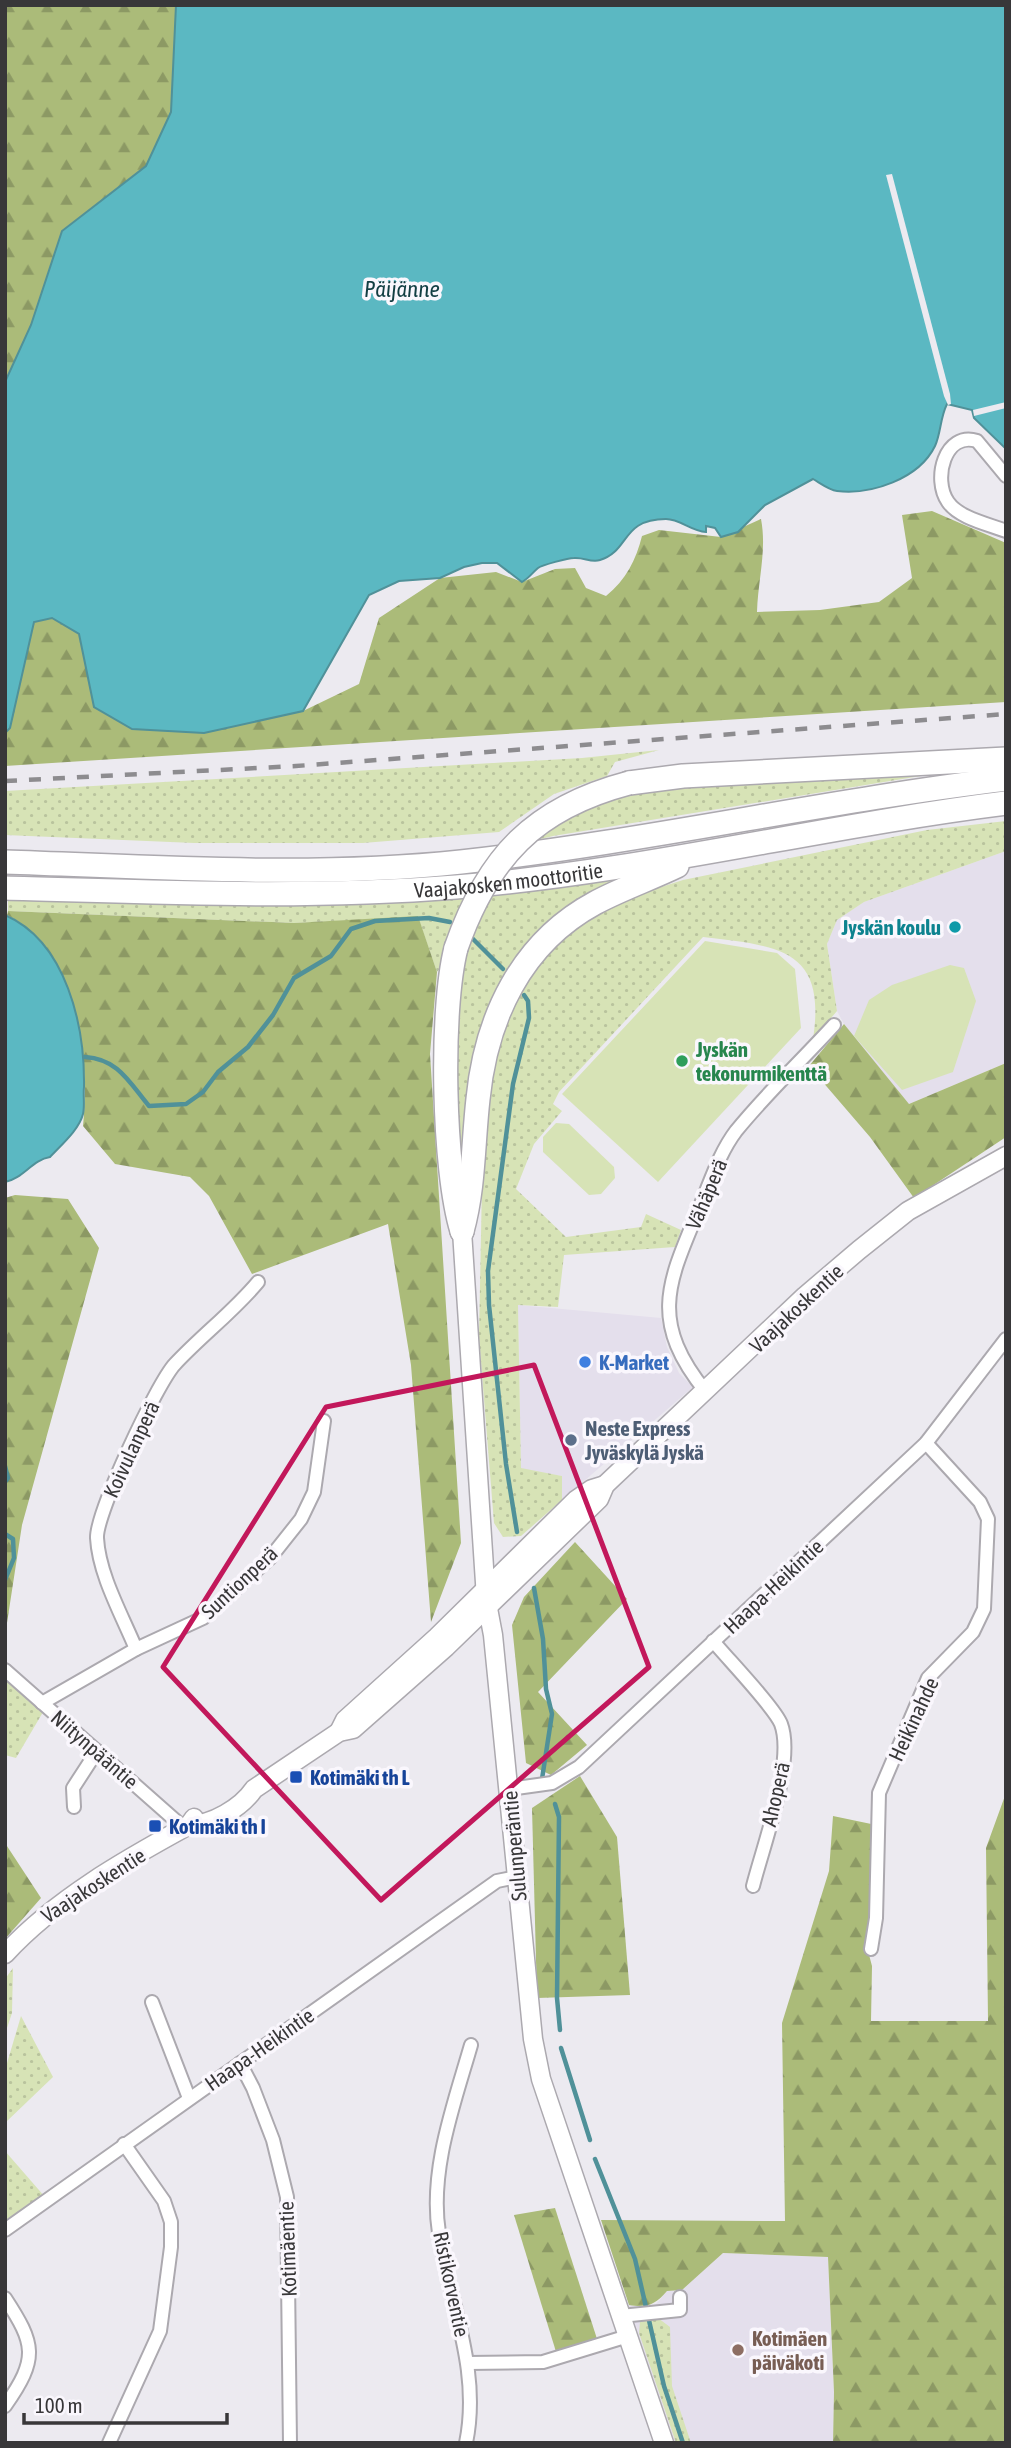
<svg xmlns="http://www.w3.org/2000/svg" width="1011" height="2448" font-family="'Asap Condensed',sans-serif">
	<defs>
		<pattern id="grass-dots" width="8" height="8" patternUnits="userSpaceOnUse" patternTransform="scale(1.75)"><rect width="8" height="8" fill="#d7e3b6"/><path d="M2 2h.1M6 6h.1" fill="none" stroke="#b9c39d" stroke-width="1.8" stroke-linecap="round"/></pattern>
		<pattern id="forest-firs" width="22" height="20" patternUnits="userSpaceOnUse" patternTransform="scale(1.75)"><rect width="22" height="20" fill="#abbb79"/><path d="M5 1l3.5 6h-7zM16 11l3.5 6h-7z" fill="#8c9964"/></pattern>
	</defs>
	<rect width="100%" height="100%" fill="#eceaf0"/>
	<!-- built -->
	<g fill="#e4dfec">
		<path d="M1006 851V1063L909 1104 844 1024 837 1011 827 944 837 920 864 902Z"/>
		<path d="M518 1305 661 1318 667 1347 679 1373 693 1387 562 1500V1476L521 1469Z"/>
		<path d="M723 2253 828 2257 834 2392 833 2443H674L629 2305 642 2307 656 2304 667 2291 682 2290Z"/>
	</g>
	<!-- grass -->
	<g fill="url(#grass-dots)">
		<path d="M659 750 615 762 607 776 554 794 499 832 363 843H194L5 835V791L582 758Z"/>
		<path d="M945 772 553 836 529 842 579 809 643 791 738 781Z"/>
		<path d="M1006 821V851L864 902 837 920 827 944 837 1011 813 1039C827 948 778 946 703 937L559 1092 553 1104 562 1111 534 1144 516 1189 566 1237 641 1227 646 1214 681 1230 675 1247 564 1255 558 1307 518 1305 521 1468 562 1476V1500L521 1536 503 1537 494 1523 479 1337 483 1133 498 1044 515 999 539 961 595 913 636 895 683 880 927 830Z"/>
		<path d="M627 877 509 974 464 1202 444 964 437 972 418 917 294 923 8 911V900L298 906 418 902Z"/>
		<path d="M5 1672 46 1707 16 1758 5 1755Z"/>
		<path d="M13 1968 12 2013 5 2034V1979Z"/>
		<path d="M21 2016 53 2077 5 2123V2070Z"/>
		<path d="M5 2151 45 2197 5 2224Z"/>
		<path d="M653 2318H658L670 2327 672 2386 691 2443H676L639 2333 640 2322Z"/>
	</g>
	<!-- forest -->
	<g fill="url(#forest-firs)">
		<path d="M5 5H176L171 112 146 166 62 231 31 325 5 382Z"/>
		<path d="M932 511 1006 543V702L5 766V733L10 728 34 622 52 618 79 634 94 707 303 711 359 684 379 618 440 578 496 572 522 582 555 569 575 568 586 588 606 596C626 580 636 560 642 536L659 530 721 537 761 519C767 550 758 580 757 612L820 610 879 602 912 578 902 515Z"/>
		<path d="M8 911 294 923 418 916 437 972 430 1054 461 1543 431 1622 411 1365 388 1224 252 1274 209 1196 190 1177 115 1164 83 1126C90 1057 77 950 7 915Z"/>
		<path d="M844 1024 909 1104 1006 1063V1137L914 1198 870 1137 809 1066Z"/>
		<path d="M15 1195 68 1199 99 1248 22 1525 5 1636V1198Z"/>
		<path d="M575 1542 627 1599 538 1692 587 1745 551 1775 526 1763 512 1625 524 1597Z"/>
		<path d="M580 1776 617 1837 630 1995 537 1998 532 1808Z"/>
		<path d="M1006 1793V2443H833L834 2392 828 2257 723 2253 682 2290 667 2291C655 2305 647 2308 629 2305L601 2220 785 2221 782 2023 829 1871 833 1816 876 1825 868 1951 872 1966 871 2021H988L986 1848Z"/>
		<path d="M5 1843 41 1898 5 1939Z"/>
		<path d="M555 2208 598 2342 557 2355 514 2215Z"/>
	</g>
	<!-- pitch -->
	<g fill="#d7e3b6">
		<path d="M705 941 777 953 795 969 801 1028 658 1182 562 1094Z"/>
		<path d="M950 965 964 968 976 1001 953 1072 902 1090 854 1036 869 1000 892 985Z"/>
		<path d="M556 1123 569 1124 614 1167 615 1178 601 1194 589 1195 543 1152V1137Z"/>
	</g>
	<!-- water -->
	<g fill="#5bb8c2" stroke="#509199" stroke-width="2">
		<path d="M176 5H1006V449L974 418 972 410 947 404C940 418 941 433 935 446 919 479 871 495 837 491 829 490 820 483 813 479L765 505 738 532 721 537 715 528 706 526V532C691 531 680 519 666 519 621 519 630 551 600 560 591 563 584 557 574 558 568 558 542 565 538 568 532 573 529 578 522 582L497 563H482L464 567 440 578 399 581 369 595 303 711 204 733 132 729 94 707 79 634 52 618 34 622 10 728 5 733V382L31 325 62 231 146 166 171 112Z"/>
		<path d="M5 915C67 942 85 1027 84 1087 83 1095 85 1106 83 1114 79 1130 61 1145 50 1157 32 1160 24 1178 5 1182Z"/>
	</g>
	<!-- pier -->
	<g fill="#eceaf0">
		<path d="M892 174 950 394 951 404 948 405 944 396 886 175Z"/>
		<path d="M1006 402V408L974 416 973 410Z"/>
	</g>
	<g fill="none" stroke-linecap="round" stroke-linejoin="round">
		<!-- stream -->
		<g stroke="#509199" stroke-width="4.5">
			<path d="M473 939 503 969"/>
			<path d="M85 1057C118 1059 129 1082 149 1106L186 1104 203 1092 218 1072 248 1047 273 1015 294 978 331 956 351 929 375 921 429 918 450 922"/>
			<path d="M5 1466 8 1478 5 1482"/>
			<path d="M517 1532 506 1464 489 1305 488 1271 513 1084 529 1018 528 1001 524 995"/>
			<path d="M5 1534 13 1539 14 1558 5 1580"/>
			<path d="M534 1588 543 1639 546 1689 552 1714 542 1779"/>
			<path d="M555 1804 559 1817 557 1998 560 2030"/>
			<path d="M561 2048 590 2140"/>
			<path d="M595 2159 635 2259 664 2386 683 2443"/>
		</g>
		<defs>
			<g id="street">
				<path d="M1006 476 977 441C945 431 932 479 948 502 959 518 988 524 1006 531"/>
				<path d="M706 1392C647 1319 669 1281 701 1204 711 1180 720 1152 736 1131 766 1094 802 1060 834 1025"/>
				<path d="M713 1641C727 1658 775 1708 781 1724 795 1761 763 1846 753 1886"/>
				<path d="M136 1649C122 1615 99 1575 97 1538 96 1513 157 1383 175 1364 202 1335 233 1312 258 1282"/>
				<path d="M5 1670 184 1828"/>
				<path d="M42 1703 136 1649 203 1618 270 1558 301 1519 314 1492 324 1421"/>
				<path d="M509 1789 552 1783 579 1767 926 1443 1006 1339"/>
				<path d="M74 1807 73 1788 97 1751"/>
				<path d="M871 1949 876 1918 879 1793 928 1678 973 1632 984 1609 988 1519 980 1502 926 1443"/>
				<path d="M152 2002 189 2098"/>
				<path d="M240 2063 253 2088 273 2140 287 2197 290 2443"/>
				<path d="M5 2230 497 1881 517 1877"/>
				<path d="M5 2298C35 2344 39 2358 5 2406"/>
				<path d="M621 2316 680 2310V2297"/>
				<path d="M468 2363 543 2362 628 2336"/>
				<path d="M109 2443 160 2331 171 2247V2222L164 2201 124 2144"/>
				<path d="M466 2443C481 2370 450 2304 439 2233 429 2171 454 2104 471 2045"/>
			</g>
			<g id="secondary">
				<path d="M462 1231 486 1598 493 1635 533 2039 541 2079 664 2443"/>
				<path d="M339 1732 345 1720 437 1637 576 1500 592 1489 605 1485"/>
				<path d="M189 1825C212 1825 241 1808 254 1789L339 1732 353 1729 446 1647 599 1499 605 1485 805 1296 859 1250 908 1211 1006 1156"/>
				<path d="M5 1954C56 1899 123 1861 189 1825L194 1818"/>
			</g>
			<g id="highway">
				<path d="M629 783 683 776 1006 759"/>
				<path d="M5 862C157 867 310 878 461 862 644 842 823 801 1006 779"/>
				<path id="s1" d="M5 888C156 892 305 899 456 887 641 872 822 826 1006 803"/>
				<path d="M456 948C440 1011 443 1169 462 1231"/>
				<path d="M462 1231C474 1188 473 1143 478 1099 486 1018 521 943 595 903 621 889 650 879 677 866"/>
			</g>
		</defs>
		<!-- street casing -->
		<use href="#street" stroke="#aca9af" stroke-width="16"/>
		<!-- secondary casing -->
		<use href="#secondary" stroke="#aca9af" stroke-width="21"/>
		<!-- highway casing -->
		<use href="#highway" stroke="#aca9af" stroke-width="26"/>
		<!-- street -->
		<use href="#street" stroke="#fff" stroke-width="12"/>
		<!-- secondary -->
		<use href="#secondary" stroke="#fff" stroke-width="18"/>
		<!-- highway -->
		<use href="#highway" stroke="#fff" stroke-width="23"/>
		<!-- rail -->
		<path stroke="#8d8c8f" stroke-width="4.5" stroke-dasharray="12 12" stroke-linecap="butt" d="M5 781 296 766 1006 714"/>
		<defs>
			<path id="highway-bridge" d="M456 948C488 857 534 808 629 783"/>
		</defs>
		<!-- highway-bridge casing -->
		<use href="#highway-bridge" stroke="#aca9af" stroke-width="26" stroke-linecap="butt"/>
		<!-- highway-bridge -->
		<use href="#highway-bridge" stroke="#fff" stroke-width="23"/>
	</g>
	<!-- marked area -->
	<path fill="none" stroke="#c2185b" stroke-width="5" stroke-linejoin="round" d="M534 1365 649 1667 381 1900 163 1667 326 1407Z"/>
	<!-- markers -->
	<circle fill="#0f9aa8" stroke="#faf7fd" stroke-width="2.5" cx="955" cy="927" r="7"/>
	<circle fill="#2e9e5b" stroke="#faf7fd" stroke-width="2.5" cx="682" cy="1061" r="7"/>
	<circle fill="#3f7fe0" stroke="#faf7fd" stroke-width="2.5" cx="585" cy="1362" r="7"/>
	<circle fill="#5c6f8a" stroke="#faf7fd" stroke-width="2.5" cx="571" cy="1440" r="7"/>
	<g fill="#1a4fb4" stroke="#faf7fd" stroke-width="2.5">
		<rect x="289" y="1770" width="14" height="14" rx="3.5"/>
		<rect x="148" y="1819" width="14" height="14" rx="3.5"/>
	</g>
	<circle fill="#8d6e63" stroke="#faf7fd" stroke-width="2.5" cx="738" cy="2350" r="7"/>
	<g text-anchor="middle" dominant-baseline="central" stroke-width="7" stroke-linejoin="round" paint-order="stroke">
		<!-- street labels -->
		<g font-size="21" fill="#383739" stroke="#faf7fd">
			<text stroke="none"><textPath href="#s1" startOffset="504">Vaajakosken moottoritie</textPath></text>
			<text transform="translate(706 1194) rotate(-67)">Vähäperä</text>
			<text transform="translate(796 1308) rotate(-43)">Vaajakoskentie</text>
			<text transform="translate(131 1449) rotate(-65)">Koivulanperä</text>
			<text transform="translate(239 1582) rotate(-43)">Suntionperä</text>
			<text transform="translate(773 1586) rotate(-43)">Haapa-Heikintie</text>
			<text transform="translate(913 1719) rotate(-65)">Heikinahde</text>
			<text transform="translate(95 1749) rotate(41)">Niitynpääntie</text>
			<text transform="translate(775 1794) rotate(-77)">Ahoperä</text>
			<text transform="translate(514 1846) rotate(-95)">Sulunperäntie</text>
			<text transform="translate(93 1885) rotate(-33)">Vaajakoskentie</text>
			<text transform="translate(259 2049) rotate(-35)">Haapa-Heikintie</text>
			<text transform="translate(287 2249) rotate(-92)">Kotimäentie</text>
			<text transform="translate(452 2284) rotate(78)">Ristikorventie</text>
		</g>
		<!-- culture labels -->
		<g font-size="21" font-weight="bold" fill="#0d838f" stroke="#faf7fd" text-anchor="end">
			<text x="941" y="927">Jyskän koulu</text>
		</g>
		<!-- leisure labels -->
		<g font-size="21" font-weight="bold" fill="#27864d" stroke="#faf7fd" text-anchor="start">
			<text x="696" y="1049">Jyskän<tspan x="696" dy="24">tekonurmikenttä</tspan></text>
		</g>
		<!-- shop labels -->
		<g font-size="21" font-weight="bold" fill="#366cbe" stroke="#faf7fd" text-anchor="start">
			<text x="599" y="1362">K-Market</text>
		</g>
		<!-- service labels -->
		<g font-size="21" font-weight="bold" fill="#4e5e75" stroke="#faf7fd" text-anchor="start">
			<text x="585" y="1428">Neste Express<tspan x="585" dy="24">Jyväskylä Jyskä</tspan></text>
		</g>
		<!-- transit labels -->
		<g font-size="21" font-weight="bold" fill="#164399" stroke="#faf7fd" text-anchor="start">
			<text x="310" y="1777">Kotimäki th L</text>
			<text x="169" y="1826">Kotimäki th I</text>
		</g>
		<!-- education labels -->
		<g font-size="21" font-weight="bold" fill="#785e54" stroke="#faf7fd" text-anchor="start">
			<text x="752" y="2338">Kotimäen<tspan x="752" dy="24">päiväkoti</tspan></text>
		</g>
		<!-- water labels -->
		<g font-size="23" font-style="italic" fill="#123e43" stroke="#faf7fd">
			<text x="402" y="289">Päijänne</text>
		</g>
	</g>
	<!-- border -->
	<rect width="1011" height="2448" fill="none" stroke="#383739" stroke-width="14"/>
	<!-- scale -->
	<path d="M24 2413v10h203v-10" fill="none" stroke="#383739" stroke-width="3.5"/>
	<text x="35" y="2413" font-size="21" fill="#383739" stroke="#faf7fd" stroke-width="5" paint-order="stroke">100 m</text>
</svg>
